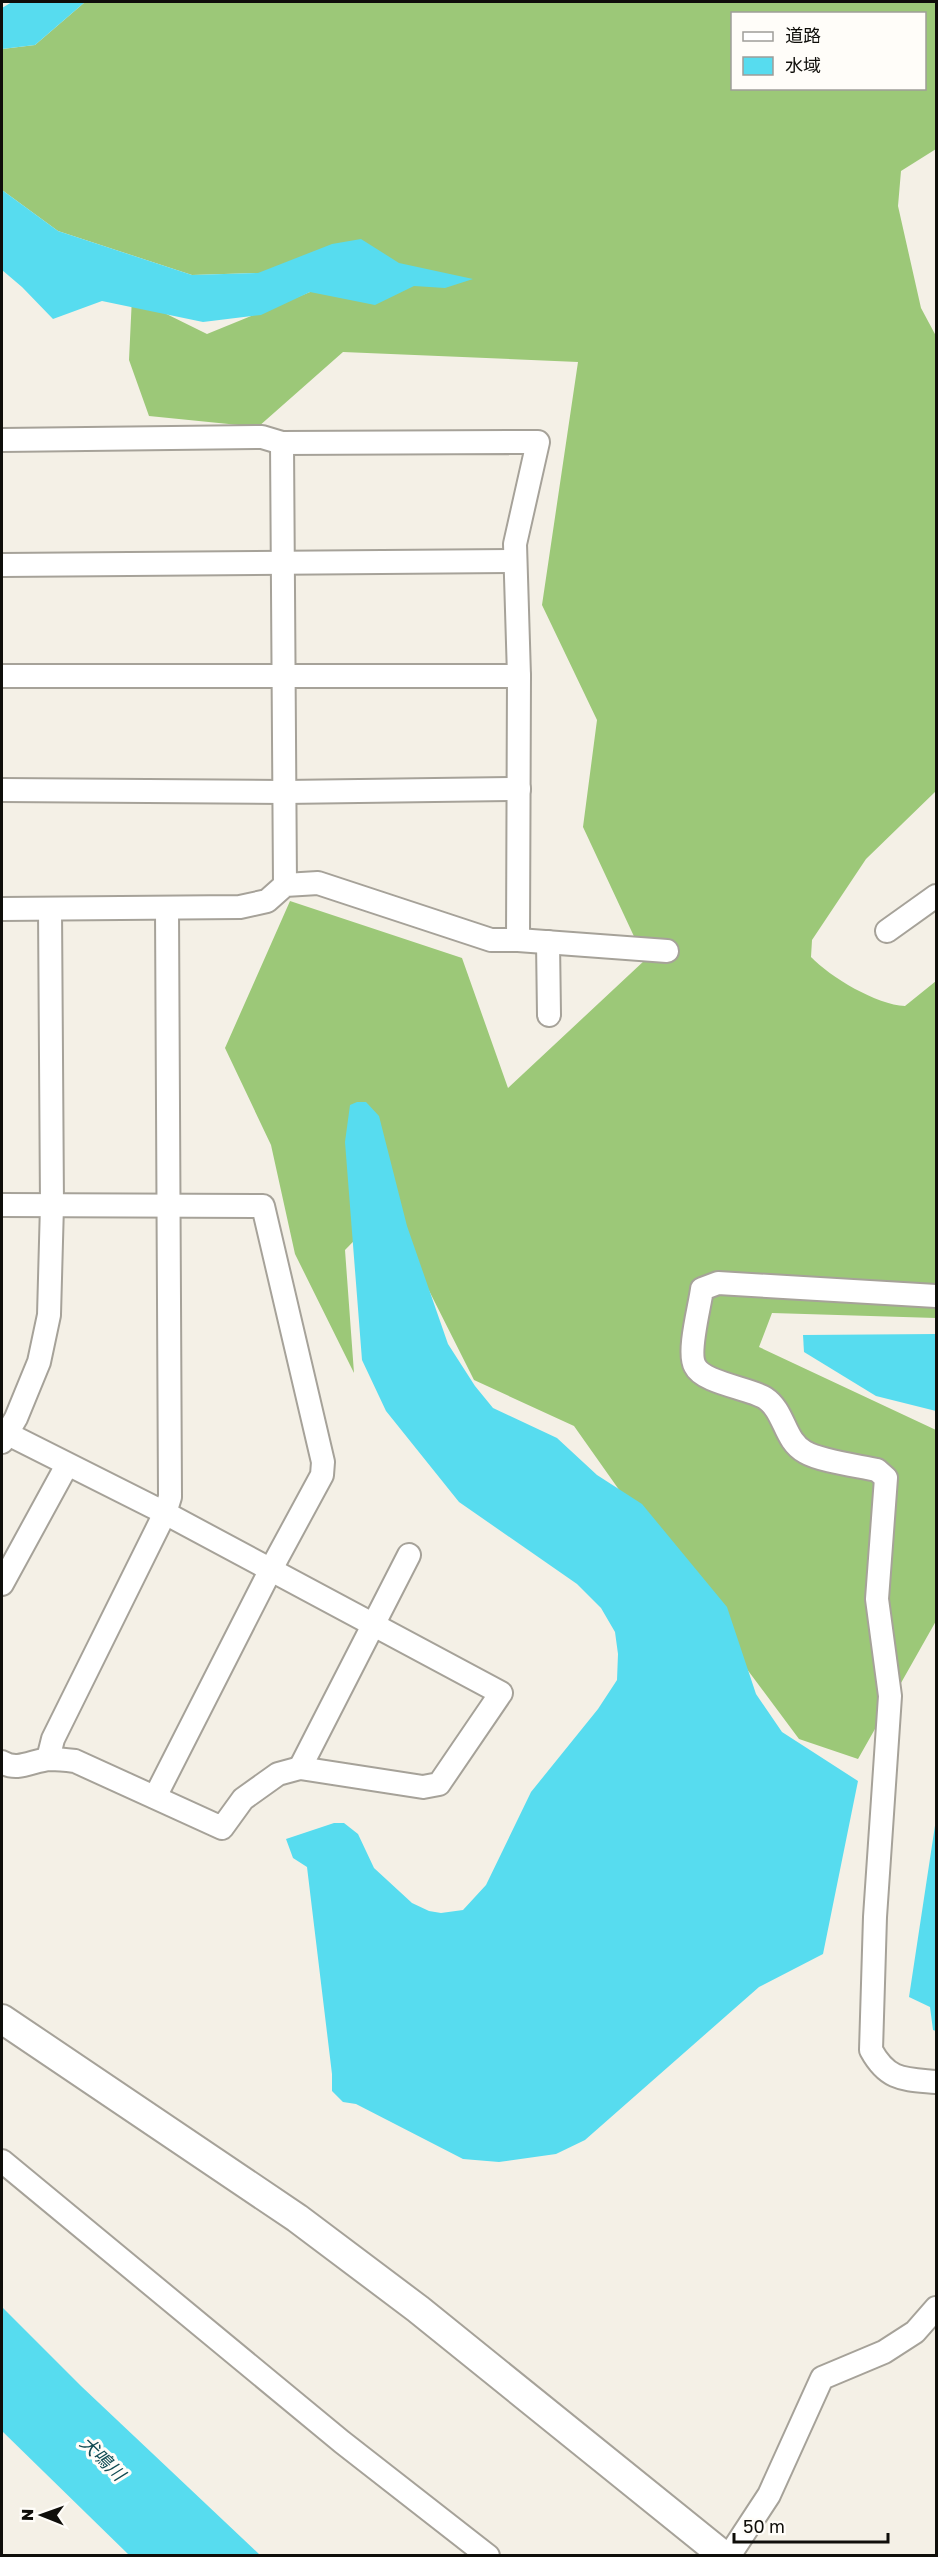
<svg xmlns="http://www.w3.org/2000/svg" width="938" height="2557" font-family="'Golos Text','Noto Sans JP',sans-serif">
	<rect width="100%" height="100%" fill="#f4f0e6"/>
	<!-- forest -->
	<path fill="#9cc878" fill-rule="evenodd" d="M85 2H936V149L901 171 898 206 921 308 936 336V791L866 859 812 940 811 957C830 977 877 1005 905 1006L936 981V1318L772 1313 759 1347 936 1430V1621L858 1759 799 1739 723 1637 574 1426 474 1380 387 1207 345 1250 354 1373 295 1254 271 1145 225 1048 290 901 462 958 508 1088 645 960 583 827 597 720 542 605 578 362 343 352 258 427 149 416 129 360 132 297 207 334 310 292 258 273 192 275 58 231 2 190V49L35 45ZM732 14H924V88H732Z"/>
	<!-- water -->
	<g fill="#57dcef">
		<path d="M12 2H85L35 45 2 49V8Z"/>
		<path d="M2 190 58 231 192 275 258 273 332 244 361 239 399 263 473 279 445 288 414 286 375 305 310 292 261 315 203 322 102 301 53 319 22 287 2 270Z"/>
		<path d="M357 1102H366L379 1116 407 1226 448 1344 475 1386 493 1408 557 1438 597 1475 642 1504 727 1607 756 1694 782 1732 858 1781 823 1954 759 1987 585 2140 556 2154 499 2162 463 2159 356 2104 343 2102 332 2091V2074L307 1867 293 1858 286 1839 334 1823H344L358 1834 374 1868 412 1903 429 1911 441 1913 463 1910 486 1885 531 1792 598 1709 617 1680 618 1654 615 1632 601 1608 577 1584 459 1502 386 1411 362 1360 345 1142 350 1105Z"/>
		<path d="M936 1334V1411L876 1396 804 1352 803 1335Z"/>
		<path d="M936 1819V2031L933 2030 930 2007 909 1997Z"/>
		<path d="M2 2307 81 2386 260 2555H129L2 2431Z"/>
	</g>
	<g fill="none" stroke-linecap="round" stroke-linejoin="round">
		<defs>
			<g id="minor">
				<path d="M2 440 262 437 282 443 538 442 515 544 519 676 518 940H491L318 883 285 885 267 901 240 907 2 909"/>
				<path d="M282 443 285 885"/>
				<path d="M2 565 515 561"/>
				<path d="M2 676H519"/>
				<path d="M2 790 284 792 519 789"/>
				<path d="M887 931 936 896"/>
				<path d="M518 940 667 951"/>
				<path d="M548 942 549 1015"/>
				<path d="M2 1205 263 1206 323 1462 322 1475 270 1571 155 1797"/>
				<path d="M936 1296 718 1283 702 1289C700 1306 687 1352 695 1366 703 1383 749 1388 765 1398 785 1411 784 1441 805 1452 820 1461 859 1466 877 1470L886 1478 877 1599 890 1696 875 1917 871 2050C888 2081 904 2079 936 2082"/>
				<path d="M2 1431 165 1513 501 1693 439 1784 423 1787 300 1768 278 1774 243 1799 222 1828 75 1761C67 1760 58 1759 50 1759 33 1760 18 1772 2 1762"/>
				<path d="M2 1442 16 1418 39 1362 49 1315 52 1205 50 909"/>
				<path d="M2 1584 67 1465"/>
				<path d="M48 1759 53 1739 165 1513 170 1497 167 909"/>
				<path d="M300 1768 409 1555"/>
				<path d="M2 2161 342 2442 488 2556"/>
				<path d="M729 2556 769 2495 822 2378 884 2352 915 2332 936 2308"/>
			</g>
			<path id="tertiary" d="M2 2019 297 2218 418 2309 724 2556"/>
		</defs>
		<!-- minor casing -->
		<use href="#minor" stroke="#a6a299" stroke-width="26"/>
		<!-- tertiary casing -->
		<use href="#tertiary" stroke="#a6a299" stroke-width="32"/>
		<!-- minor -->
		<use href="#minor" stroke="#fff" stroke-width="22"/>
		<!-- tertiary -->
		<use href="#tertiary" stroke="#fff" stroke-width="28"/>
	</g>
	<g text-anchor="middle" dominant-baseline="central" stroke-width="6" stroke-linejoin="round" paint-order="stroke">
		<!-- water labels -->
		<g font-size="18" font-style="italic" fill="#104b53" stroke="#fffdf9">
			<text transform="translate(103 2458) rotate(44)">犬鳴川</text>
		</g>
	</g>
	<!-- border -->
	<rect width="938" height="2557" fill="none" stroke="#0f0e0a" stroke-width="6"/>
	<!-- legend -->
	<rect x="731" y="12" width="195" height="78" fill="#fffdf9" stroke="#9f9d99" stroke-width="1.5"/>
	<rect x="743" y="32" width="30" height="9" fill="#ffffff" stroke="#9f9d99" stroke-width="1.5"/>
	<text x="785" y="42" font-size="18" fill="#0f0e0a">道路</text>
	<rect x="743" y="57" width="30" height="18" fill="#57dcef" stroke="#9f9d99" stroke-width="1.5"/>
	<text x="785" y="72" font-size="18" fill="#0f0e0a">水域</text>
	<!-- north arrow -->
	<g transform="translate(42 2515) rotate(271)" stroke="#fffdf9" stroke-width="4.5" paint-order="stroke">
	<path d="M0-4.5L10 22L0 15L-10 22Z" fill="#0f0e0a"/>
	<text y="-9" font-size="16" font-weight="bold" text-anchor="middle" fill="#0f0e0a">N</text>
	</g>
	<!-- scale -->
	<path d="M734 2533v9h154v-9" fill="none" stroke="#0f0e0a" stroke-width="3"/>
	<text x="743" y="2533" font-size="18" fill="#0f0e0a" stroke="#fffdf9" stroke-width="4.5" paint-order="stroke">50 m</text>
</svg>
